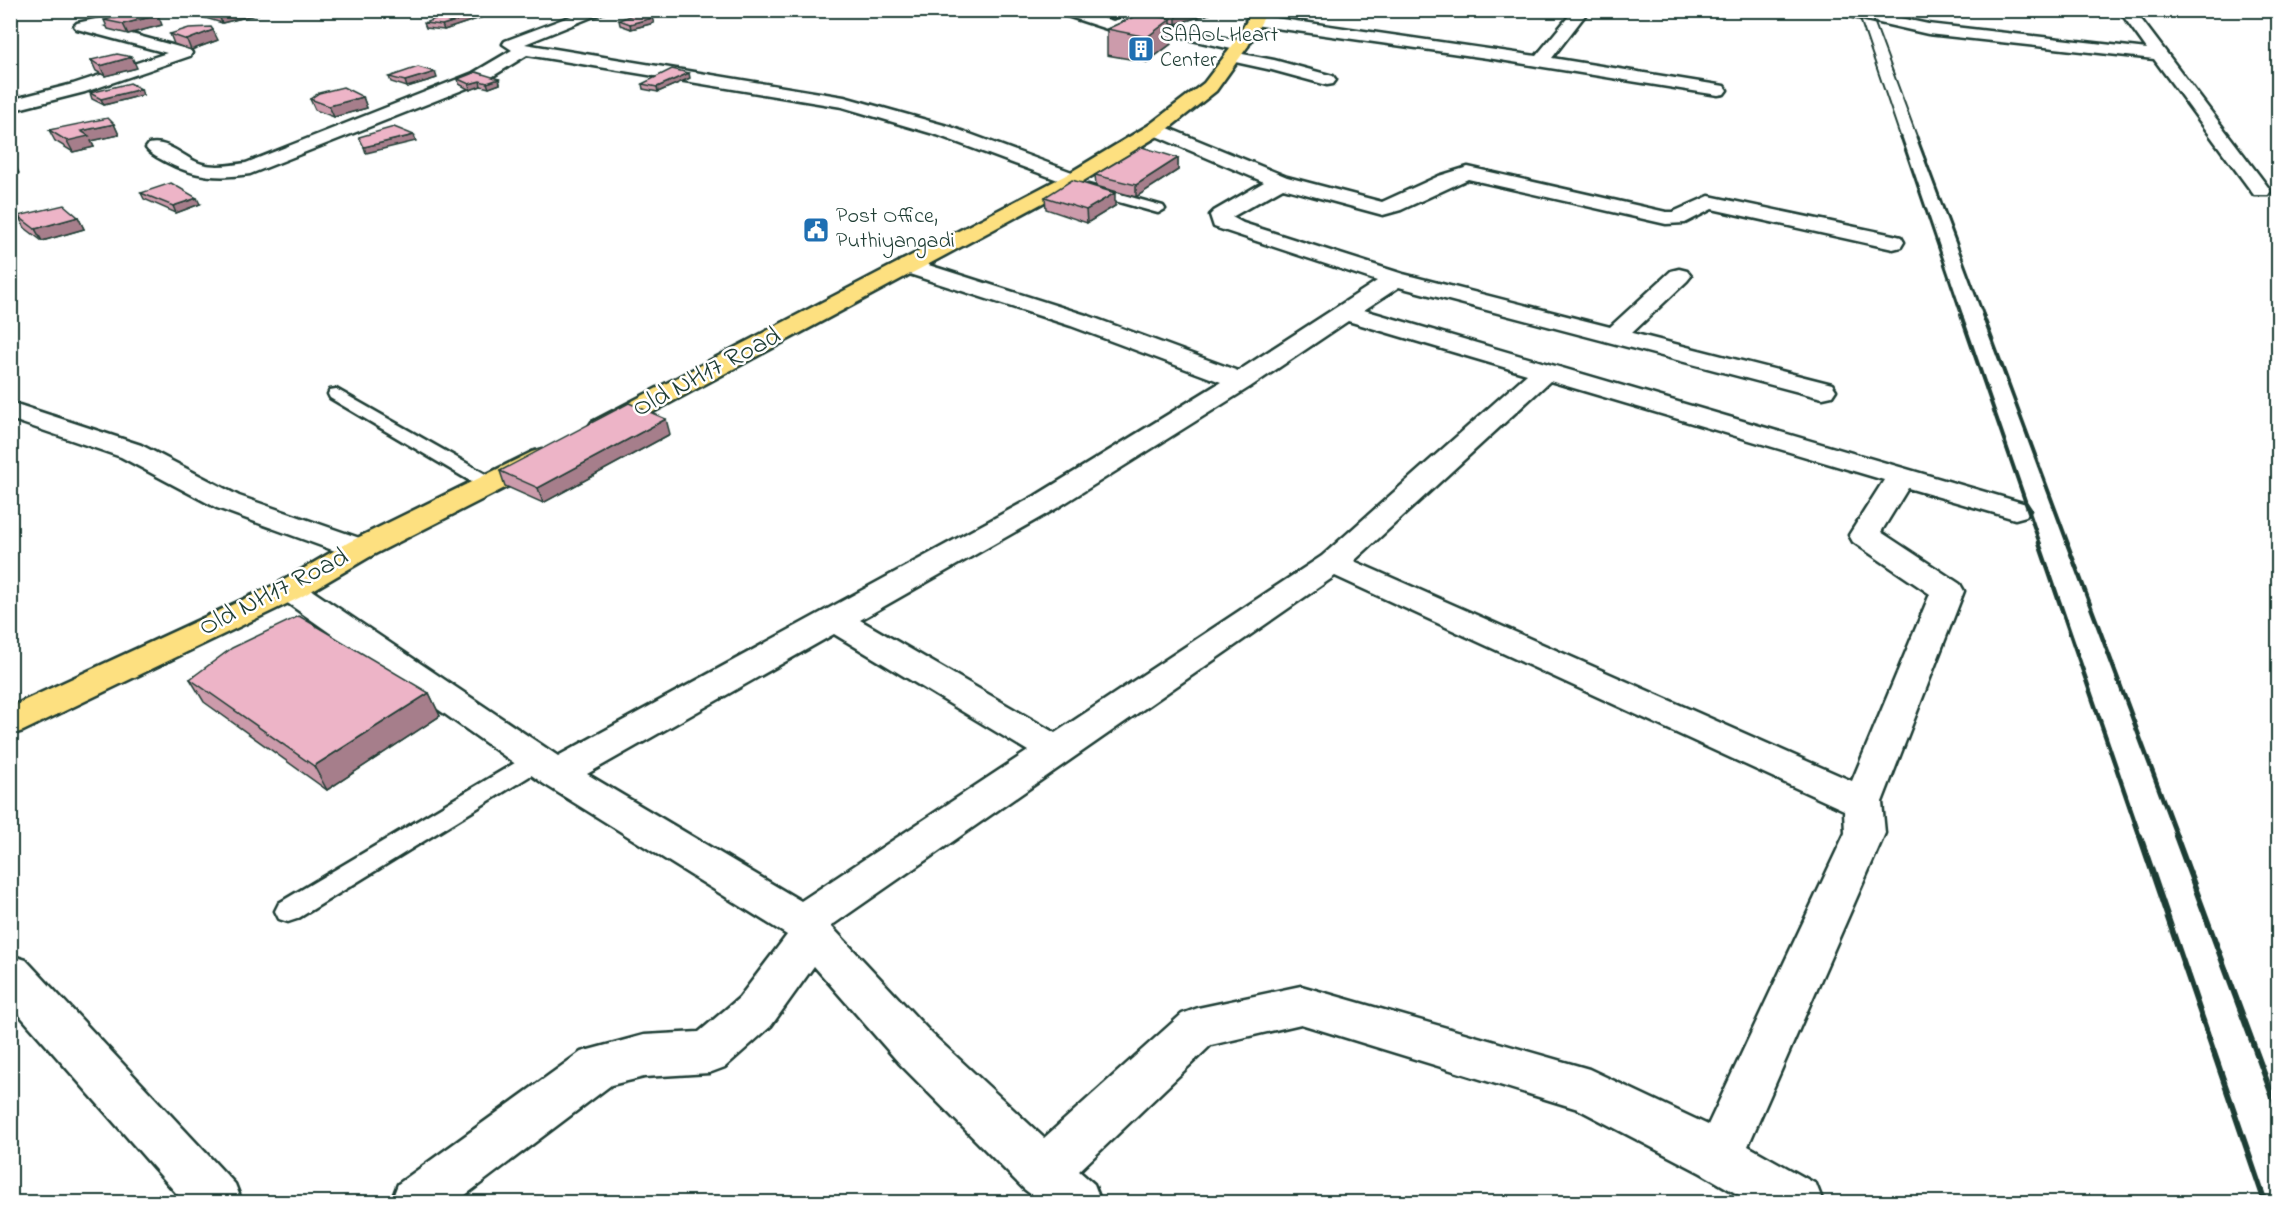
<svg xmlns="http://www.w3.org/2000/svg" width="2289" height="1213" font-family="'Indie Flower',sans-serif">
	<rect width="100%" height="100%" fill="#fff"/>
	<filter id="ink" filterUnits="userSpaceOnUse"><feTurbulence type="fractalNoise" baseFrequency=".0167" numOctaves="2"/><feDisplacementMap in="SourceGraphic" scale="12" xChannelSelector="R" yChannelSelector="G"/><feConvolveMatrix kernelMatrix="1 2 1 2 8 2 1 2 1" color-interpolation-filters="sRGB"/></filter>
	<g filter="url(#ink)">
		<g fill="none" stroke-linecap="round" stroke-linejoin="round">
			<defs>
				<g id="service">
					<path d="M1088 185 1163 206 1165 209 1158 213 1083 192 1082 189Z"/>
					<path d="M336 389 496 480 498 484 496 488H482L330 398 328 394 330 390Z"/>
					<path d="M538 751 546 754 550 760 546 766 297 919 288 922 279 919 275 911 279 903 530 754Z"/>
				</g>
				<g id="minor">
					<path d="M109 10H130L138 16 135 19 102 26 190 50 192 53 190 56 85 92 10 111V100L73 84 167 53 77 29 74 26 77 23 114 15Z"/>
					<path d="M587 10H609L525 44 844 97 951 127 1080 175 1083 179 1080 183H1066L937 135 842 107 527 55 485 81 250 174C219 179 194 177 166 162 159 158 151 155 146 148L149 144C168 139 185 159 202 164 216 168 232 165 246 163L473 73 512 50 503 44 505 41Z"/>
					<path d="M1056 10H1080L1113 21 1131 16 1246 43 1248 46 1240 51 1131 26 1113 31 1058 13Z"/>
					<path d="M1574 10H1589L1552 58 1718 85 1724 86 1727 90 1724 94 1718 95 1494 59 1254 25 1246 20 1254 15 1536 56Z"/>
					<path d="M1833 10H1863L1928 24 2147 49 2119 10H2134L2271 191 2268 195H2254L2154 59 1928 34 1840 14Z"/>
					<path d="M1232 52 1274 60 1333 76 1336 80 1333 84 1327 85 1272 70 1226 60 1224 57 1226 54Z"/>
					<path d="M1156 123 1287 177 1382 202 1439 176 1468 167 1666 212H1673L1709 196 1893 235 1901 237 1904 242 1901 247 1893 249 1712 209 1685 223 1666 224 1468 179 1401 210 1383 215 1283 188 1232 217 1243 223 1403 274 1610 327 1671 271 1679 269 1687 271 1691 276 1687 281 1632 333 1832 384 1836 390 1832 396 1823 398 1814 396 1399 287 1364 310 2026 504 2030 510 2026 516 2015 519 1908 488 1881 532 1960 584 1964 591 1882 802 1885 833 1748 1146 1816 1184 1823 1202H1751L1701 1173 1578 1109 1301 1024 1211 1045 1079 1171 1094 1184 1101 1202H1041L1024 1189 900 1064 814 966 771 1026 725 1067 709 1073 644 1077 611 1085 456 1202H391L398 1184 581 1052 644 1035 699 1032 739 998 787 935 544 784 279 597 274 590 279 583 290 580 301 583 558 756 1035 496 1221 382 1071 326 900 271 897 266 900 261 908 259 916 261 1089 316 1238 371 1377 281 1214 227 1210 215 1214 211 1264 182 1149 133 1147 129 1149 125ZM1348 321 1527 374 1322 556 1055 733 860 620 1057 508 1250 387ZM1550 381 1884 480 1849 535 1853 542 1930 594 1852 781 1354 561ZM1335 576 1844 810 1845 833 1708 1125 1589 1069 1301 986 1198 1008 1182 1014 1044 1138 932 1034 831 926ZM834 634 1028 751 801 901 587 774Z"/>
					<path d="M10 402 141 445 239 496 371 542 376 549 371 556 360 558 349 556 217 508 121 457 10 419Z"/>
					<path d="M10 955 26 960 235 1184 242 1202H184L10 1004Z"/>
				</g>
				<g id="primary">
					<path d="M1253 10H1268L1248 46 1216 91 1163 133 1080 183 612 434 602 436 592 434 588 428 592 422 1066 175 1149 125 1204 83 1233 45Z"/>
					<path d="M542 449 552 452 556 458 552 464 371 556 301 597 23 731 10 735V707L279 583 349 542 532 452Z"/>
				</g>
			</defs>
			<!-- service casing -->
			<use href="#service" stroke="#1f3d34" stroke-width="5"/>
			<!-- minor casing -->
			<use href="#minor" stroke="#1f3d34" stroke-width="5"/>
			<!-- primary casing -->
			<use href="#primary" stroke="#1f3d34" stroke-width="5"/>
			<!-- service -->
			<use href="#service" fill="#fff" fill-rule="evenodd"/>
			<!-- minor -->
			<use href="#minor" fill="#fff" fill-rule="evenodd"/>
			<!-- primary -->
			<use href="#primary" fill="#fde080" fill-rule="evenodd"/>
			<!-- rail-far4 -->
			<g stroke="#1f3d34" stroke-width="2">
				<path d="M1857 10 1901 139"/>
				<path d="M1870 10 1918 139"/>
			</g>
			<!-- rail-far3 -->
			<g stroke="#1f3d34" stroke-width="3">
				<path d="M1901 137 1962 316"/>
				<path d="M1917 137 1984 316"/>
			</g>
			<!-- rail-far2 -->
			<g stroke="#1f3d34" stroke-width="4">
				<path d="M1961 315 2040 544"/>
				<path d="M1983 315 2068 544"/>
			</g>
			<!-- rail-far1 -->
			<g stroke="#1f3d34" stroke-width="4.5">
				<path d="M2039 543 2140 837"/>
				<path d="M2067 543 2177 837"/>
			</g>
			<!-- rail -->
			<g stroke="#1f3d34" stroke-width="6">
				<path d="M2140 836 2265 1202"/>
				<path d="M2176 836 2278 1111"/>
			</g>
		</g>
		<!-- wall -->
		<g fill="#cc9bab" stroke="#1f3d34" stroke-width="1.5">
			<path d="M202 10H256L258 14 222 23 205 18Z"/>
			<path d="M1086 10H1222L1176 24 1171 23V44L1147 62 1107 55V29L1140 14 1131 11 1106 18Z"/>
			<path d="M482 13 483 17 444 30 426 28 424 23Z"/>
			<path d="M104 20 162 25 128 34 108 29Z"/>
			<path d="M619 20 654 23 631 29 620 25Z"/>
			<path d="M170 34 218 40 191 50 174 44Z"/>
			<path d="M91 60 137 68 105 76 96 71Z"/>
			<path d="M389 77 437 78 407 87 391 82Z"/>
			<path d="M690 78 658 92 643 89 642 84Z"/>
			<path d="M458 79H499L500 84 489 88 481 86 470 90 459 84Z"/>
			<path d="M141 89 143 95 104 105 92 99 90 93Z"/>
			<path d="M363 97 367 108 334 117 315 110 310 99Z"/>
			<path d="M114 124 119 135 91 141 94 147 73 152 55 141 49 130Z"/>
			<path d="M1178 158V170L1136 197 1096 186 1095 175Z"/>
			<path d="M141 193 200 204 176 213 144 199Z"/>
			<path d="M1045 197 1115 206 1087 223 1046 209Z"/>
			<path d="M18 216 78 217 84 229 42 241 25 228Z"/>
			<path d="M670 434 543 503 505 486 500 471Z"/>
			<path d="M190 679 429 693 440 716 327 790 204 702Z"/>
		</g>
		<!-- shaded-wall -->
		<g fill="#a67e8b" stroke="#1f3d34" stroke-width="1.5">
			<path d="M229 10H256L258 14 222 23 218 13Z"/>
			<path d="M1105 10H1131V11L1106 18Z"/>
			<path d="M1176 10H1222L1176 24Z"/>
			<path d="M482 13 483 17 444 30 442 25Z"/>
			<path d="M158 15 162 25 128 34 123 24Z"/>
			<path d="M652 18 654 23 631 29 630 24Z"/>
			<path d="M1171 19V44L1147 62V37Z"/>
			<path d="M213 30 218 40 191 50 187 40Z"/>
			<path d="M132 57 137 68 105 76 100 66Z"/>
			<path d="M435 72 437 78 407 87 405 81Z"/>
			<path d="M689 73 690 78 658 92 657 87Z"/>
			<path d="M499 79 500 84 489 88 487 83Z"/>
			<path d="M480 81 481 86 470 90 469 84Z"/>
			<path d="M141 89 143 95 104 105 101 99Z"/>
			<path d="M363 97 367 108 334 117 329 106Z"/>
			<path d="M114 124 119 135 91 141 94 147 73 152 67 141 81 131Z"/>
			<path d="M414 135 416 141 366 153 364 147Z"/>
			<path d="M1178 158V170L1136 197V185Z"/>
			<path d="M16 167 19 173 10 175V168Z"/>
			<path d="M1115 193V206L1087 223 1086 210Z"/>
			<path d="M197 198 200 204 176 213 173 206Z"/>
			<path d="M78 217 84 229 42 241 35 229Z"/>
			<path d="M666 419 670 434 543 503 538 488Z"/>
			<path d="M429 693 440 716 327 790 314 766Z"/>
		</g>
		<!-- building -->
		<g fill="#edb4c7" stroke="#1f3d34" stroke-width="1.5">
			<path d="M210 10H229L218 13Z"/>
			<path d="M460 10 482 13 442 25 424 23Z"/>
			<path d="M140 11 158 15 123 24 104 20Z"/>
			<path d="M637 13 652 18 630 24 619 20Z"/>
			<path d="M1142 13 1171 19 1147 37 1107 29Z"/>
			<path d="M211 27 213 30 187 40 170 34 189 28Z"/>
			<path d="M117 54 132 57 100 66 91 60Z"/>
			<path d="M418 67 435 72 405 81 389 77Z"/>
			<path d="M672 69 689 73 657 87 642 84Z"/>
			<path d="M476 72 499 79 487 83 480 81 469 84 458 79Z"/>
			<path d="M130 83 141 89 101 99 90 93Z"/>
			<path d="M343 87 363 97 329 106 310 99 319 93Z"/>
			<path d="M108 118 114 124 81 131 89 136 67 141 49 130Z"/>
			<path d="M394 127 414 135 364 147 359 137Z"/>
			<path d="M1142 147 1178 158 1136 185 1095 175Z"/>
			<path d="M1072 180 1115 193 1086 210 1045 197Z"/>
			<path d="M171 183 197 198 173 206 141 193Z"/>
			<path d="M64 205 78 217 35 229 18 216Z"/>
			<path d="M629 403 666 419 538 488 500 471Z"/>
			<path d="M299 616 429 693 314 766 190 679 232 648Z"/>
		</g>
	</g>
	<!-- icons -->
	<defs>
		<symbol id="building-square" viewBox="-11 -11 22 22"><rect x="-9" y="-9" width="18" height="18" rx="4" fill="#1f6fb2" stroke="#fff"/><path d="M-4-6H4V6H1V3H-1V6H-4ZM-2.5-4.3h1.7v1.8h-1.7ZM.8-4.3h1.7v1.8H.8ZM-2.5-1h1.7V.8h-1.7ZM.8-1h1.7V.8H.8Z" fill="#fff"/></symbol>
		<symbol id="civic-square" viewBox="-11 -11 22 22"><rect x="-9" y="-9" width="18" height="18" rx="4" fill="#1f6fb2" stroke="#fff"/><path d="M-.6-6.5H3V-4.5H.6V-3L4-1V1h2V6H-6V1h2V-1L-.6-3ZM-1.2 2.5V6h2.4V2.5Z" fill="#fff"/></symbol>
	</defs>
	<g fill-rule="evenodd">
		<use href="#building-square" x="1126" y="34" width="30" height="30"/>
		<use href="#civic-square" x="801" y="215" width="30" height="30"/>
	</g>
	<g text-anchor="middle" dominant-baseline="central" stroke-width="5" stroke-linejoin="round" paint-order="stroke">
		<!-- far-poi labels -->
		<g font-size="22" fill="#1f3d34" stroke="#fff" text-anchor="start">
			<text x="1160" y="36">SAAOL Heart<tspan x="1160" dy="25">Center</tspan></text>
			<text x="836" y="217">Post Office,<tspan x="836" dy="25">Puthiyangadi</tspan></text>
		</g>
		<!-- street labels -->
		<g font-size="27" fill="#1f3d34" stroke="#fff">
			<text transform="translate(707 373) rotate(-28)">Old NH17 Road</text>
			<text transform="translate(274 593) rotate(-27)">Old NH17 Road</text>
		</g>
	</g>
	<!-- margin -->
	<rect width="2289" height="1213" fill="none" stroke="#fff" stroke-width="36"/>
	<rect x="18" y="18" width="2253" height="1177" fill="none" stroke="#1f3d34" stroke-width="2" filter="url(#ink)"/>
</svg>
